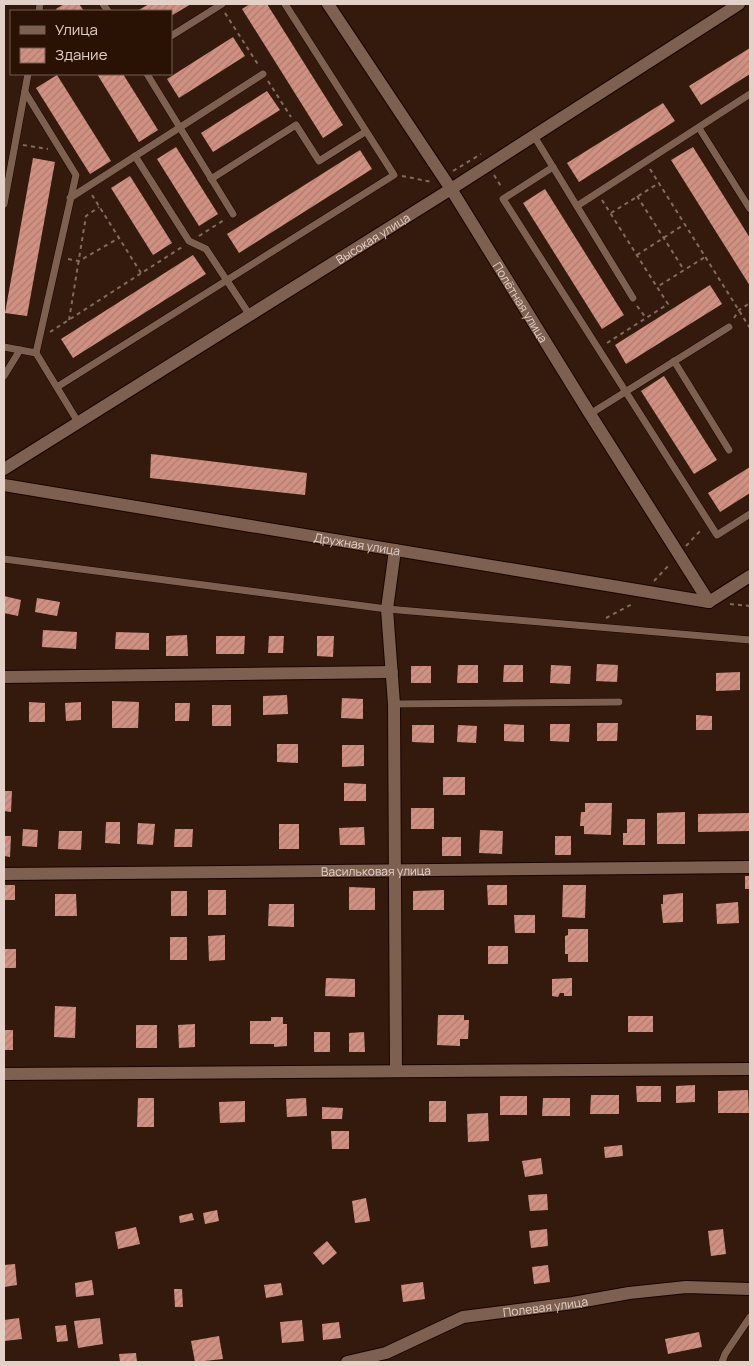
<svg xmlns="http://www.w3.org/2000/svg" width="754" height="1366" font-family="Manrope,sans-serif">
	<defs>
		<pattern id="building-hatch" width="6" height="6" patternUnits="userSpaceOnUse" patternTransform="scale(1.25)"><rect width="6" height="6" fill="#d19182"/><path d="M-1 1l2-2M0 6l6-6M5 7l2-2" fill="none" stroke="#ae7c70"/></pattern>
	</defs>
	<rect width="100%" height="100%" fill="#331a0c"/>
	<!-- building -->
	<g fill="url(#building-hatch)">
		<path d="M64 4H79L84 11H57L56 9Z"/>
		<path d="M149 4H191L171 16V11H137Z"/>
		<path d="M250 4H267L343 125 323 138 242 9Z"/>
		<path d="M233 37 245 56 179 98 167 79Z"/>
		<path d="M750 48V74L701 105 689 86Z"/>
		<path d="M97 74H123L158 130 139 142Z"/>
		<path d="M57 75 111 161 90 174 36 88Z"/>
		<path d="M267 91 280 110 213 152 201 133Z"/>
		<path d="M663 103 675 121 579 182 567 163Z"/>
		<path d="M176 147 218 214 199 226 157 159Z"/>
		<path d="M693 147 750 238V286L671 160Z"/>
		<path d="M360 150 372 169 239 253 227 234Z"/>
		<path d="M33 158 55 162 27 316 5 313Z"/>
		<path d="M130 176 172 243 153 255 111 188Z"/>
		<path d="M545 189 624 315 602 329 523 203Z"/>
		<path d="M193 255 206 274 73 358 61 339Z"/>
		<path d="M710 285 722 304 626 364 615 345Z"/>
		<path d="M664 376 717 460 694 474 641 391Z"/>
		<path d="M151 454 307 473 305 495 150 478Z"/>
		<path d="M750 467V493L720 512 708 493Z"/>
		<path d="M4 596 21 600 18 616 4 613Z"/>
		<path d="M37 598 60 602 57 616 35 612Z"/>
		<path d="M43 630 77 632 76 649 42 647Z"/>
		<path d="M116 632 149 633V650L115 649Z"/>
		<path d="M187 635 188 656H166V636Z"/>
		<path d="M216 636H245L244 654H216Z"/>
		<path d="M269 636H284L283 653H268Z"/>
		<path d="M317 636H334L333 657 317 656Z"/>
		<path d="M597 664 618 665 617 682 596 681Z"/>
		<path d="M458 665H478V683H457Z"/>
		<path d="M504 665H523V682H503Z"/>
		<path d="M551 665 571 666 570 684 550 683Z"/>
		<rect x="411" y="666" width="20" height="17"/>
		<path d="M740 672V690L716 691V673Z"/>
		<path d="M287 695 288 714 263 715V696Z"/>
		<path d="M342 698 363 699V719L341 718Z"/>
		<path d="M112 701 139 702 138 728H112Z"/>
		<path d="M29 702 45 703V722H29Z"/>
		<path d="M81 702V720L66 721 65 703Z"/>
		<path d="M175 703H190L189 721H175Z"/>
		<rect x="212" y="705" width="19" height="21"/>
		<path d="M696 715 712 716V730H696Z"/>
		<path d="M597 723H618L617 741H597Z"/>
		<path d="M504 724 524 725V742L504 741Z"/>
		<path d="M550 724H570L569 742 550 741Z"/>
		<path d="M412 725H434V743L412 742Z"/>
		<path d="M458 725 477 726 476 743 457 742Z"/>
		<path d="M277 744H298V763L277 762Z"/>
		<path d="M342 745H364V766L342 767Z"/>
		<rect x="443" y="777" width="22" height="18"/>
		<path d="M344 783 366 784V801H344Z"/>
		<path d="M4 791H12L11 812 4 811Z"/>
		<path d="M585 803H612L611 835 584 834V826H580L581 812H585Z"/>
		<rect x="411" y="808" width="23" height="21"/>
		<path d="M685 812V844H657V813Z"/>
		<path d="M750 813V831L698 832V814Z"/>
		<path d="M627 819H645V845H623V833H627Z"/>
		<path d="M106 822H120V844L105 843Z"/>
		<path d="M138 823 155 824 153 845 137 844Z"/>
		<rect x="279" y="824" width="20" height="25"/>
		<path d="M364 827 365 845H340L339 828Z"/>
		<path d="M23 829 38 830 37 847 22 846Z"/>
		<path d="M175 829H193L192 847H174Z"/>
		<path d="M480 830 503 831 502 854 479 853Z"/>
		<path d="M59 831H82L81 850 58 849Z"/>
		<path d="M4 836H11L10 857 4 856Z"/>
		<rect x="555" y="836" width="16" height="19"/>
		<rect x="442" y="837" width="19" height="19"/>
		<rect x="745" y="876" width="5" height="13"/>
		<rect x="4" y="885" width="11" height="15"/>
		<path d="M487 885H507V905H488Z"/>
		<path d="M563 885H586L585 918 562 917Z"/>
		<path d="M349 887 375 888V910H349Z"/>
		<rect x="208" y="890" width="18" height="25"/>
		<path d="M444 890V910H413V891Z"/>
		<rect x="171" y="891" width="16" height="25"/>
		<path d="M683 893V922L663 923 661 904H663V895Z"/>
		<path d="M55 894H76L77 916H55Z"/>
		<path d="M738 902 739 923 717 924 716 904Z"/>
		<path d="M269 904H294V927L268 926Z"/>
		<path d="M514 915H535V933H515Z"/>
		<path d="M568 929H588V962H568V954H565V936L568 935Z"/>
		<path d="M225 935V960L209 961 208 936Z"/>
		<rect x="170" y="937" width="17" height="23"/>
		<rect x="488" y="946" width="20" height="18"/>
		<rect x="4" y="949" width="12" height="19"/>
		<path d="M326 978 355 979V997L325 996Z"/>
		<path d="M572 978V996H564V993H560L558 997 552 996V979Z"/>
		<path d="M55 1006 76 1007 75 1038 54 1037Z"/>
		<path d="M438 1015H464V1020H469L468 1039H460V1046L437 1045Z"/>
		<rect x="628" y="1016" width="25" height="16"/>
		<path d="M271 1017H283V1024H287V1046L274 1047V1044H250V1021H271Z"/>
		<path d="M195 1024V1047L179 1048 178 1025Z"/>
		<rect x="136" y="1025" width="21" height="23"/>
		<rect x="4" y="1030" width="9" height="20"/>
		<rect x="314" y="1032" width="16" height="20"/>
		<path d="M364 1032 365 1052H349V1033Z"/>
		<path d="M695 1085V1102L676 1103V1086Z"/>
		<path d="M636 1086H661V1102H637Z"/>
		<path d="M748 1090 749 1113H718V1091Z"/>
		<path d="M591 1095H619V1114H590Z"/>
		<rect x="500" y="1096" width="27" height="19"/>
		<path d="M138 1098H154V1127H137Z"/>
		<path d="M306 1098 307 1116 287 1117 286 1099Z"/>
		<path d="M543 1098H570V1116H542Z"/>
		<path d="M245 1101V1122L220 1123 219 1102Z"/>
		<rect x="429" y="1101" width="17" height="21"/>
		<path d="M322 1107 343 1108 342 1119H322Z"/>
		<path d="M488 1113 489 1141 468 1142 467 1114Z"/>
		<path d="M331 1131H349V1149H332Z"/>
		<path d="M622 1145 623 1156 605 1158 604 1147Z"/>
		<path d="M541 1158 543 1174 525 1177 522 1161Z"/>
		<path d="M547 1194 548 1210 530 1211 528 1195Z"/>
		<path d="M366 1198 370 1221 355 1223 352 1201Z"/>
		<path d="M217 1210 219 1221 205 1224 203 1213Z"/>
		<path d="M192 1213 194 1220 180 1223 179 1216Z"/>
		<path d="M136 1227 140 1244 118 1249 115 1232Z"/>
		<path d="M547 1229 548 1246 531 1248 529 1231Z"/>
		<path d="M723 1229 726 1254 711 1256 708 1231Z"/>
		<path d="M327 1241 337 1253 323 1265 313 1253Z"/>
		<path d="M15 1264 17 1285 4 1287V1265Z"/>
		<path d="M548 1265 550 1282 534 1284 532 1267Z"/>
		<path d="M92 1280 94 1295 76 1297 75 1283Z"/>
		<path d="M423 1282 425 1299 403 1302 401 1285Z"/>
		<path d="M281 1283 283 1295 266 1298 264 1285Z"/>
		<path d="M174 1289H182L183 1307H175Z"/>
		<path d="M19 1318 22 1339 4 1341V1320Z"/>
		<path d="M100 1318 103 1344 78 1348 74 1321Z"/>
		<path d="M302 1320 304 1341 282 1343 280 1322Z"/>
		<path d="M339 1322 341 1338 323 1340 322 1324Z"/>
		<path d="M66 1325 68 1341 57 1342 55 1326Z"/>
		<path d="M699 1332 702 1347 668 1354 665 1339Z"/>
		<path d="M219 1336 223 1359 195 1362 191 1341Z"/>
		<path d="M136 1353 137 1362H120L119 1354Z"/>
	</g>
	<g fill="none" stroke-linecap="round" stroke-linejoin="round">
		<defs>
			<g id="lane">
				<path d="M103 4 108 11"/>
				<path d="M39 11 40 4"/>
				<path d="M171 36 222 4"/>
				<path d="M147 74 233 214"/>
				<path d="M25 92 76 175 36 353 78 422"/>
				<path d="M699 128 750 209"/>
				<path d="M534 136 633 298"/>
				<path d="M135 156 189 241 206 249 249 314"/>
				<path d="M553 167 503 199 717 535 750 514"/>
				<path d="M211 179 296 125 319 161 365 132"/>
				<path d="M70 198 263 74"/>
				<path d="M4 204 28 74"/>
				<path d="M577 206 750 94"/>
				<path d="M4 347 36 353"/>
				<path d="M674 361 729 450"/>
				<path d="M4 376 20 350"/>
				<path d="M57 387 394 175 285 4"/>
				<path d="M590 414 729 327"/>
				<path d="M4 559 387 609 750 640"/>
				<path d="M394 704 619 702"/>
				<path d="M722 1362 725 1354 750 1317"/>
			</g>
			<g id="street">
				<path id="s1" d="M328 4 451 189 590 414 709 602"/>
				<path id="s2" d="M4 469 451 189 739 4"/>
				<path id="s3" d="M4 485 709 602"/>
				<path d="M395 550 387 609 394 704 396 1070"/>
				<path d="M709 602 750 576"/>
				<path d="M4 677 392 672"/>
				<path id="s4" d="M4 874 750 867"/>
				<path d="M4 1074 750 1069"/>
				<path id="s5" d="M347 1362 386 1353 463 1317 573 1303 629 1293 686 1287 750 1289"/>
			</g>
		</defs>
		<!-- lane casing -->
		<use href="#lane" stroke="#190400" stroke-width="8"/>
		<!-- street casing -->
		<use href="#street" stroke="#190400" stroke-width="14"/>
		<!-- path -->
		<g stroke="#816b5f" stroke-width="2" stroke-dasharray="4 4" stroke-linecap="butt">
			<path d="M225 13 259 66"/>
			<path d="M268 81 291 117"/>
			<path d="M23 145 48 149"/>
			<path d="M650 169 750 328"/>
			<path d="M453 171 481 154"/>
			<path d="M494 175 502 188"/>
			<path d="M402 176 432 182"/>
			<path d="M92 195 141 273"/>
			<path d="M637 196 684 270"/>
			<path d="M602 200 657 287"/>
			<path d="M611 213 659 183"/>
			<path d="M199 236 224 220"/>
			<path d="M637 255 685 224"/>
			<path d="M68 259 79 261 119 238"/>
			<path d="M637 306 646 318"/>
			<path d="M734 318 739 310 750 303"/>
			<path d="M69 320 86 216 99 207"/>
			<path d="M50 332 182 247"/>
			<path d="M607 343 668 304 657 287 705 257"/>
			<path d="M686 546 702 529"/>
			<path d="M654 581 670 564"/>
			<path d="M730 604 750 606"/>
			<path d="M606 618 634 603"/>
		</g>
		<!-- lane -->
		<use href="#lane" stroke="#7e6050" stroke-width="7"/>
		<!-- street -->
		<use href="#street" stroke="#7e6050" stroke-width="12"/>
	</g>
	<g text-anchor="middle" dominant-baseline="central" stroke-width="5" stroke-linejoin="round" paint-order="stroke">
		<!-- street labels -->
		<g font-size="12" fill="#e3d1c8" stroke="#291104">
			<text stroke="none"><textPath href="#s2" startOffset="435">Высокая улица</textPath></text>
			<text stroke="none"><textPath href="#s1" startOffset="355">Полётная улица</textPath></text>
			<text stroke="none"><textPath href="#s3" startOffset="358">Дружная улица</textPath></text>
			<text stroke="none"><textPath href="#s4" startOffset="372">Васильковая улица</textPath></text>
			<text stroke="none"><textPath href="#s5" startOffset="208">Полевая улица</textPath></text>
		</g>
	</g>
	<!-- border -->
	<rect width="754" height="1366" fill="none" stroke="#e3d1c8" stroke-width="10"/>
	<!-- legend -->
	<rect x="10" y="10" width="162" height="65" fill="#291104" stroke="#735e52"/>
	<rect x="20" y="26" width="25" height="8" fill="#7e6050" stroke="#735e52"/>
	<text x="55" y="35" font-size="15" fill="#e3d1c8">Улица</text>
	<rect x="20" y="48" width="25" height="15" fill="url(#building-hatch)" stroke="#735e52"/>
	<text x="55" y="60" font-size="15" fill="#e3d1c8">Здание</text>
</svg>
